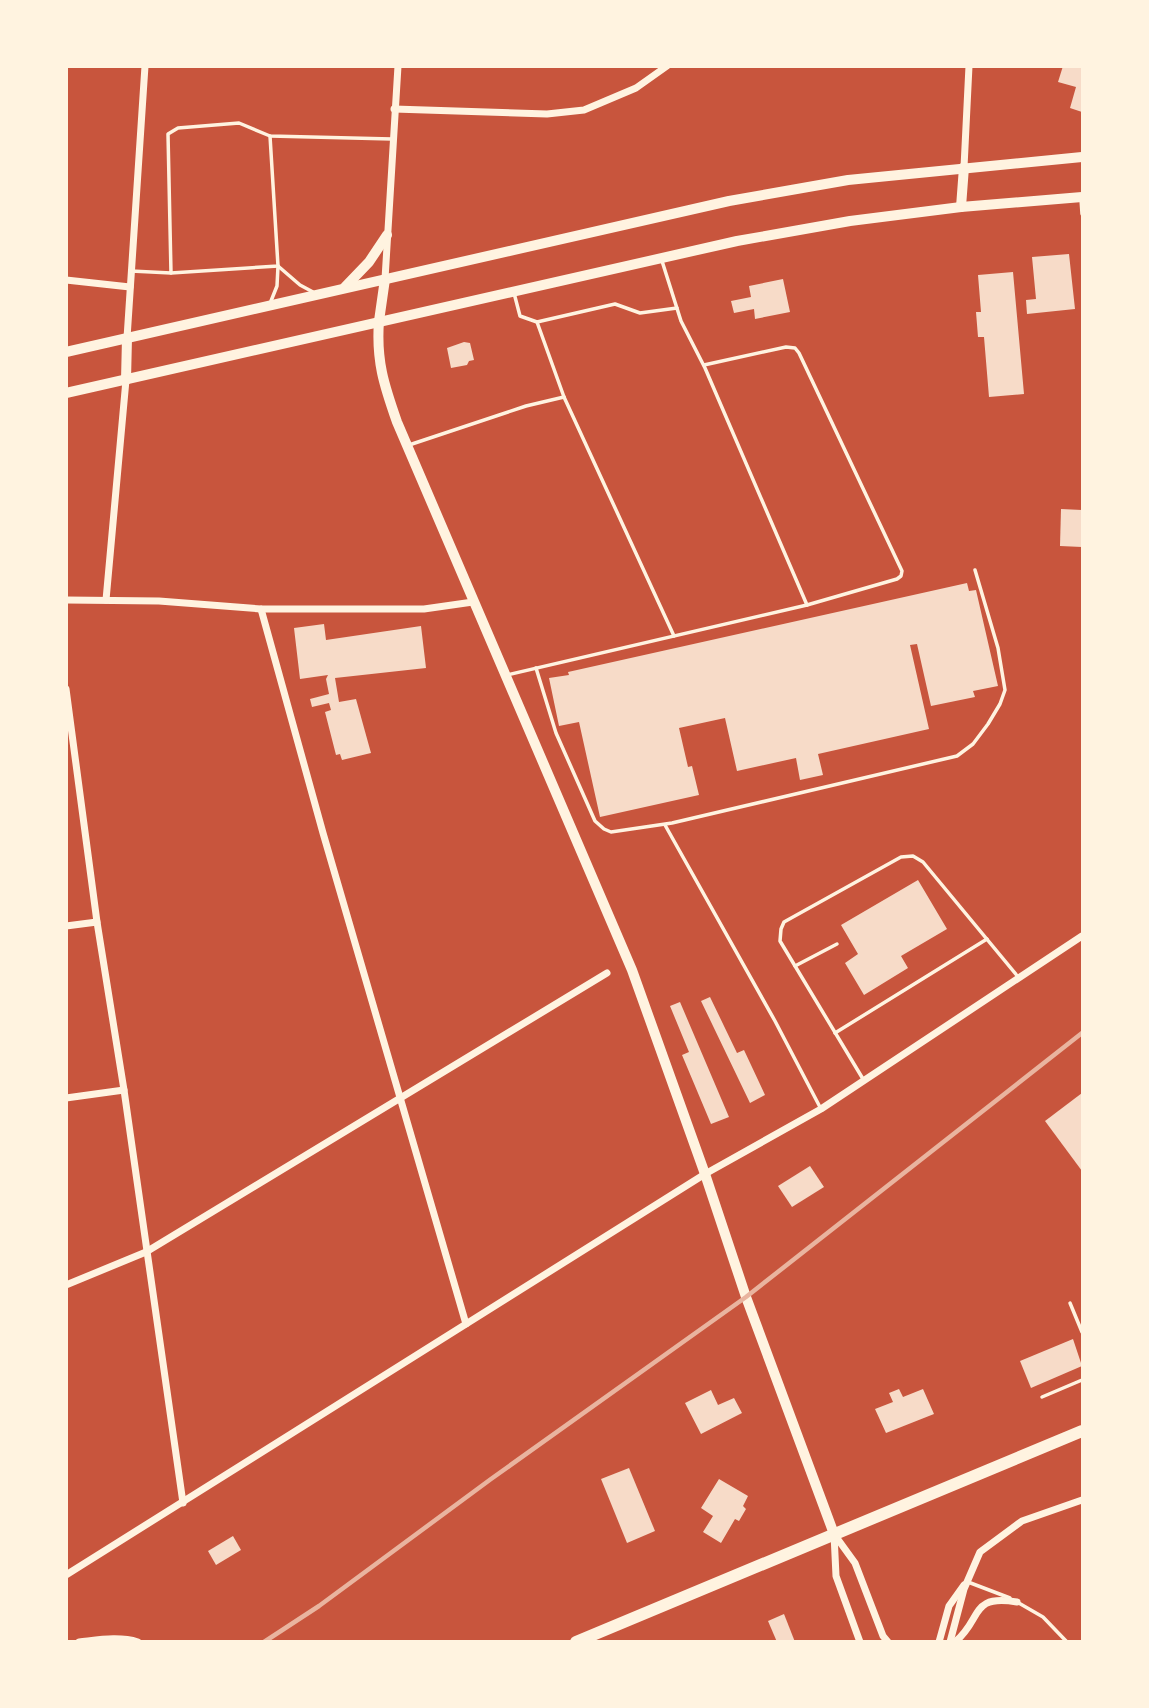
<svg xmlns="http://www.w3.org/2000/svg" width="1149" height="1708" font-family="Merriweather,serif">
	<rect width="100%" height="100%" fill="#c8553d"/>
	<!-- building -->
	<g fill="#f7dbc8">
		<path d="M1063 66H1082V112L1070 108 1076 87 1058 82Z"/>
		<path d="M1069 254 1075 309 1027 314 1026 300 1036 299 1032 257Z"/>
		<path d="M1013 272 1024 394 989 397 984 337H978L976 312H981L978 275Z"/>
		<path d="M783 279 790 312 755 319 754 309 734 313 731 301 751 297 749 286Z"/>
		<path d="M464 342 470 343 474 360 469 361 467 365 451 368 447 348Z"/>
		<path d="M1061 509 1082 510V547L1060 546Z"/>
		<path d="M967 583 969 591 976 590 998 686 973 691 975 697 931 706 917 644 910 645 929 729 818 754 823 775 800 780 796 758 737 771 725 718 679 728 688 767 692 766 699 795 600 817 579 722 559 726 549 678 569 675 568 672Z"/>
		<path d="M324 624 326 640 421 626 426 668 335 678 339 702 356 699 371 753 342 760 340 754 336 755 325 712 331 710 329 703 312 707 310 699 329 694 326 679 328 675 300 679 294 628Z"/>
		<path d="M918 880 947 929 901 956 908 968 864 995 845 963 858 954 841 925Z"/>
		<path d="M710 997 737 1053 744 1050 765 1095 750 1103 701 1001Z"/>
		<path d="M680 1002 729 1117 711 1124 682 1055 689 1052 670 1006Z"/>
		<path d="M1082 1093V1171L1045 1121Z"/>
		<path d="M810 1166 824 1187 792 1207 778 1186Z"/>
		<path d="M1073 1339 1082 1366 1031 1388 1020 1361Z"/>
		<path d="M899 1389 903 1397 923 1389 934 1414 886 1433 875 1409 893 1402 889 1393Z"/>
		<path d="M711 1390 718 1405 734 1398 742 1413 701 1434 685 1403Z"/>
		<path d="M629 1468 655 1531 627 1543 601 1479Z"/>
		<path d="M719 1479 748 1496 743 1506 746 1509 739 1521 735 1519 721 1543 703 1532 713 1516 701 1508Z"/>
		<path d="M233 1536 241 1550 216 1565 208 1551Z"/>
		<path d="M784 1614 795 1642H777L768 1621Z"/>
	</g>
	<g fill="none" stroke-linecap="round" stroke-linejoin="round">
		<!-- service -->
		<g stroke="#fff3e0" stroke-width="3.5">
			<path d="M1081 199 1082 214"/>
			<path d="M278 266 300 285 313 292"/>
			<path d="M131 271 171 273 168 134 178 128 239 123 270 136 392 139"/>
			<path d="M171 273 278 266 270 136"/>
			<path d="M514 293 520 316 537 322 564 397 674 636"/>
			<path d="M271 301 277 286 278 266"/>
			<path d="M537 322 615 304 640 313 677 308"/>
			<path d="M704 365 786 347 795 348 799 353 902 571 901 576 897 579 807 605"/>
			<path d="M409 445 526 406 564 397"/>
			<path d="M536 668 556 733 595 821 604 829 611 832 672 823 957 756 973 744 988 724 1000 704 1005 690 998 648 975 570"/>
			<path d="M507 675 807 605 705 368 681 321 662 261"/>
			<path d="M665 825 775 1021 821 1109"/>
			<path d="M795 966 837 944"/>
			<path d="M835 1033 987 939"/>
			<path d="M863 1079 780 941 781 929 784 922 901 857 913 856 923 862 1019 978"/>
			<path d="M1070 1303 1082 1332"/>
			<path d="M1042 1397 1082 1380"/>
			<path d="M968 1582 1010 1598"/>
			<path d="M1017 1602 1043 1617 1067 1642"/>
		</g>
		<!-- minor -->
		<g stroke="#fff3e0" stroke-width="7">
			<path d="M394 109 547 114 584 110 636 88 667 66"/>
			<path d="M964 167 969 66"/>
			<path d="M385 279 398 66"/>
			<path d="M66 280 130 287"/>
			<path d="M127 338 145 66"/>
			<path d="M66 600 159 601 261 609H424L473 602"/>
			<path d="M106 600 126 380"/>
			<path d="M261 609 323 833 466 1324"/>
			<path d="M66 689 97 922 124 1090 183 1503"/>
			<path d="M66 926 97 922"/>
			<path d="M66 1098 124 1090"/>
			<path d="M66 1285 146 1252 607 973"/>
			<path d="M834 1534 855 1563 883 1636 888 1642"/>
			<path d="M834 1534 836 1576 860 1642"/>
			<path d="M66 1575 705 1174 821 1109 1082 936"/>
			<path d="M79 1642C98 1640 119 1636 138 1642"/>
			<path d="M939 1642 949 1606 964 1585"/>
			<path d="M950 1642 964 1589 980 1552 1022 1521 1082 1500"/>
			<path d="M955 1642C983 1619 969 1594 1017 1602"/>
		</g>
		<!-- tertiary -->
		<path stroke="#fff3e0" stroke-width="10" d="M379 321C376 361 384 385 397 422L632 970 705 1174 746 1297 834 1534"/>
		<!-- secondary -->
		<g stroke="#fff3e0" stroke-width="10">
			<path d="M961 207 964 167"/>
			<path d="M345 287 369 262 387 235"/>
			<path d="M379 321 385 279"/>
			<path d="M66 352 729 201 848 180 1082 157"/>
			<path d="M126 380 127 338"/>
			<path d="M66 393 737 241 850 221 961 207 1082 197"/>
		</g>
		<!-- primary -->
		<path stroke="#fff3e0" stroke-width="12" d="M576 1642 1082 1431"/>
		<!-- rail -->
		<path stroke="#e9b49f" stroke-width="4.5" d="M264 1642 319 1606 491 1479 746 1297 1082 1033"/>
	</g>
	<!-- border -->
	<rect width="1149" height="1708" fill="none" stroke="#fff3e0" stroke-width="136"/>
</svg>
